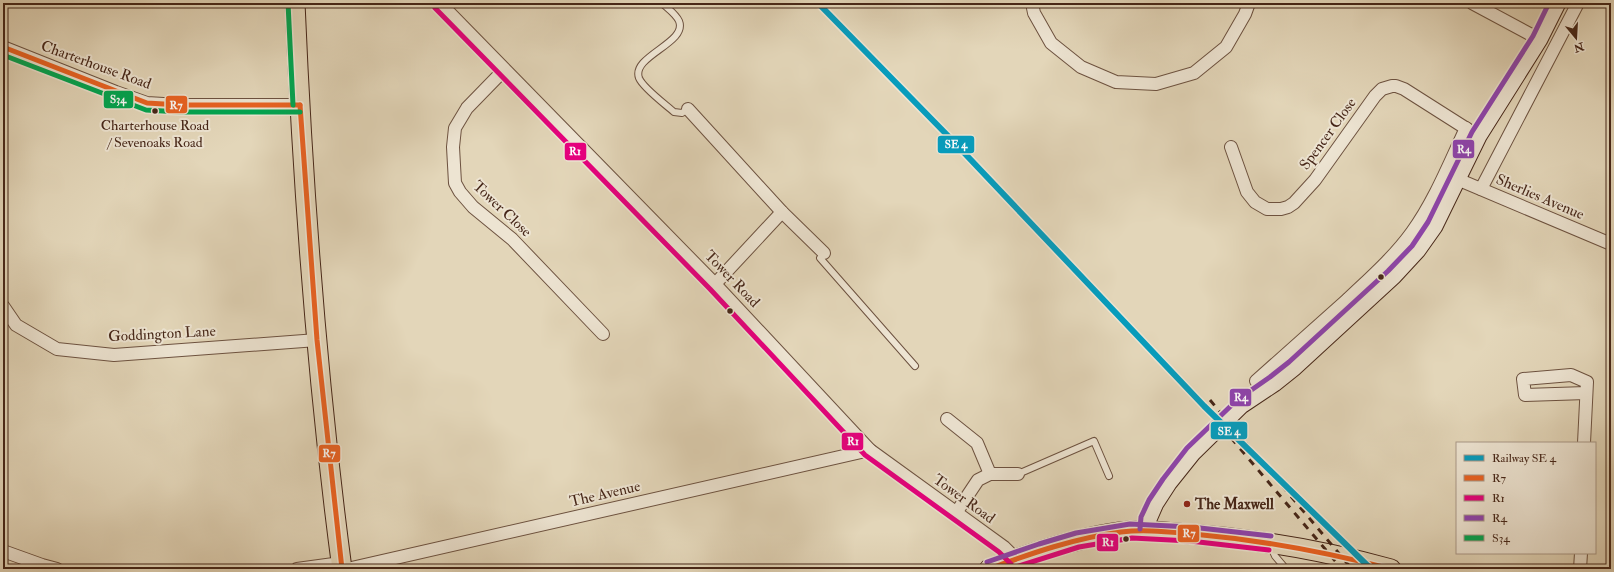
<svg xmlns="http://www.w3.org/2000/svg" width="1614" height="572" font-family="'IM FELL Double Pica',serif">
	<rect width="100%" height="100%" fill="#e3d6b9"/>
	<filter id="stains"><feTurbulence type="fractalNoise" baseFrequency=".005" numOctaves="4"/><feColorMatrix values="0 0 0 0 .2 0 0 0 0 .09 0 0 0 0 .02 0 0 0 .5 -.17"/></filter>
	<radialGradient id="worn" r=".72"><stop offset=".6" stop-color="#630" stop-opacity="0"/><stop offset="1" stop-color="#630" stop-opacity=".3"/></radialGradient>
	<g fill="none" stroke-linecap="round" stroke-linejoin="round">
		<defs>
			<g id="lane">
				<path d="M662 3C667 8 676 14 679 21 688 43 631 56 639 78 643 88 665 104 674 112L682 113 688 109"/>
				<path d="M824 253 820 258 915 366"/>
				<path d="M1018 474 1094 441 1109 476"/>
				<path d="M1271 547 1275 556 1286 569"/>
			</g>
			<g id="street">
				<path d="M440 3 715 284 870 450 1004 547 1016 559"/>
				<path d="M1032 3 1034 13 1051 43 1081 67 1116 82 1156 84 1194 73 1226 47 1245 14 1249 3"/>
				<path d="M1472 3 1539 39"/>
				<path d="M3 47 116 92 147 103 180 105H300"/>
				<path d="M504 70 467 108 455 128 453 147 455 183 460 192 473 207 512 239 603 334"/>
				<path d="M688 109 782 212 824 253"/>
				<path d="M1231 147 1247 192 1255 202 1267 209H1281L1288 207 1294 203 1315 180 1375 96 1382 89 1392 86H1396L1404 89 1478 136"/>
				<path d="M1457 179 1611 244"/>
				<path d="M1481 189 1578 3"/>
				<path d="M715 284 782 212"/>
				<path d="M3 306 16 325 57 349 114 355 317 340"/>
				<path d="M1357 309 1348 299C1370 278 1394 257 1412 232 1434 202 1450 162 1466 128"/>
				<path d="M1256 381 1348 299"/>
				<path d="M947 419 977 443 990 474"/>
				<path d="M1584 443 1587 382 1571 375 1523 379 1525 395 1586 393"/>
				<path d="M956 513 978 480 990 474H1018"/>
				<path d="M3 551 42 565 57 569"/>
				<path d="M297 569 341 563"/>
				<path d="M347 569 870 450"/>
				<path d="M1580 569 1581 553"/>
			</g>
			<path id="secondary" d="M1147 530 1148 519 1155 503 1168 483 1192 453 1241 405 1274 383 1294 367 1393 276 1417 250 1434 226 1478 136 1539 39 1557 3"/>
			<g id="primary">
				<path d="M295 3C303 192 317 381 342 569"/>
				<path d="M989 569C1031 553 1076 538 1120 532 1143 529 1166 532 1189 534 1257 539 1326 551 1391 569"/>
			</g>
		</defs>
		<!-- lane casing -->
		<use href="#lane" stroke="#6d5240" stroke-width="8"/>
		<!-- street casing -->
		<use href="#street" stroke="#6d5240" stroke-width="14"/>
		<!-- secondary casing -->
		<use href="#secondary" stroke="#462618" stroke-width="19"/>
		<!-- primary casing -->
		<use href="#primary" stroke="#462618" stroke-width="21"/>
		<!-- lane -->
		<use href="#lane" stroke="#ede4d2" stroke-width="6"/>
		<!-- street -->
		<use href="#street" stroke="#ede4d2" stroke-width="12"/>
		<!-- secondary -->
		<use href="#secondary" stroke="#ede4d2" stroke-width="17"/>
		<!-- primary -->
		<use href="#primary" stroke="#e3d6b9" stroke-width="19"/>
		<!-- rail -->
		<g stroke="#462618" stroke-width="3" stroke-dasharray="7 7" stroke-linecap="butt">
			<path d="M1210 400 1352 569"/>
			<path d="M1204 406 1342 569"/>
		</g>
		<defs>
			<g id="bus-1">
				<path d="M3 47 147 103 180 105H300"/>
				<path d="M300 105 317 340 342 569"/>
				<path d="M989 569C1032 553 1075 538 1121 532 1145 529 1169 532 1193 534 1260 540 1326 552 1391 569"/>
			</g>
			<g id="bus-2">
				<path d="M435 8 710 289 865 455 999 552 1011 564"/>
				<path d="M1009 569 1079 547 1132 538 1190 541 1269 550"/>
			</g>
			<g id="bus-3">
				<path d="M1140 529 1141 517 1149 500 1163 479 1187 448 1237 400 1270 377 1289 362 1388 271 1412 246 1428 222 1472 132 1533 36 1549 3"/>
				<path d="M987 562 1039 544 1076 533 1130 524 1191 527 1271 536"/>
			</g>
			<g id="bus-4">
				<path d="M288 3 293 105"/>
				<path d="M3 55 146 110 180 112H300"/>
			</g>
		</defs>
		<!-- bus-1 casing -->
		<use href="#bus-1" stroke="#ede4d2" stroke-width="8"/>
		<!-- bus-2 casing -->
		<use href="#bus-2" stroke="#ede4d2" stroke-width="8"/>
		<!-- bus-3 casing -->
		<use href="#bus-3" stroke="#ede4d2" stroke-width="8"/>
		<!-- bus-4 casing -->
		<use href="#bus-4" stroke="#ede4d2" stroke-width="8"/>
		<!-- bus-1 -->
		<use href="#bus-1" stroke="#e96222" stroke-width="5"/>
		<!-- bus-2 -->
		<use href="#bus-2" stroke="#e5007d" stroke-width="5"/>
		<!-- bus-3 -->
		<use href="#bus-3" stroke="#8e44ad" stroke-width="5"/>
		<!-- bus-4 -->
		<use href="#bus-4" stroke="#00a651" stroke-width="5"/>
		<defs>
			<path id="rail-1" d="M818 3 952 140 1204 406 1371 569"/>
		</defs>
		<!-- rail-1 casing -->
		<use href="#rail-1" stroke="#ede4d2" stroke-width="9"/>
		<!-- rail-1 -->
		<use href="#rail-1" stroke="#079cbc" stroke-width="6"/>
	</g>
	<!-- markers -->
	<g fill="#462618" stroke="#ede4d2" stroke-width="1.5">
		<circle cx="155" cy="111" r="3.5"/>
		<circle cx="1381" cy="277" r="3.5"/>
		<circle cx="730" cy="311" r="3.5"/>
		<circle cx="1126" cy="539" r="3.5"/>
	</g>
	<circle fill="#8f2418" stroke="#ede4d2" stroke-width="1.5" cx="1187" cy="504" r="4"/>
	<g text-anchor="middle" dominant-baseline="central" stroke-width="4" stroke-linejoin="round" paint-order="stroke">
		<!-- bus labels -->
		<g font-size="14" fill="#462618" stroke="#ede4d2">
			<text x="155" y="125">Charterhouse Road<tspan x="155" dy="17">/ Sevenoaks Road</tspan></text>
		</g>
		<!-- street labels -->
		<g font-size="15" fill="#462618" stroke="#ede4d2">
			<text transform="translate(96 65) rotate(20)">Charterhouse Road</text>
			<text transform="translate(1328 134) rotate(-54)">Spencer Close</text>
			<text transform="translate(1540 197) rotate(23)">Sherlies Avenue</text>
			<text transform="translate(502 209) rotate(43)">Tower Close</text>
			<text transform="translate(732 279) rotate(46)">Tower Road</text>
			<text transform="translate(162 334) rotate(-3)">Goddington Lane</text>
			<text transform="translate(605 494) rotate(-13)">The Avenue</text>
			<text transform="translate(964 499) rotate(36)">Tower Road</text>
		</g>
		<!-- poi labels -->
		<g font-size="15" font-weight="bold" fill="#462618" stroke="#ede4d2" text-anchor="start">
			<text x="1195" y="504">The Maxwell</text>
		</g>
	</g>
	<g stroke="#ede4d2" stroke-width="1.5">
		<rect x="103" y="90" width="31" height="19" rx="4" fill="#00a651"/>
		<rect x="165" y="95" width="23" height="19" rx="4" fill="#e96222"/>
		<rect x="937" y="135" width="38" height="19" rx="4" fill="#079cbc"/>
		<rect x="1452" y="139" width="23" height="20" rx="4" fill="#8e44ad"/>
		<rect x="564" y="142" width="23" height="19" rx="4" fill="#e5007d"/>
		<rect x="1229" y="388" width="23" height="19" rx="4" fill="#8e44ad"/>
		<rect x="1210" y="421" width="38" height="19" rx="4" fill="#079cbc"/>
		<rect x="841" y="432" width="23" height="19" rx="4" fill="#e5007d"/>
		<rect x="318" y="444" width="23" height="19" rx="4" fill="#e96222"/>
		<rect x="1177" y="524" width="23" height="19" rx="4" fill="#e96222"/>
		<rect x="1096" y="533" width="23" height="19" rx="4" fill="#e5007d"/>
	</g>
	<g font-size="11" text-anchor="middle" font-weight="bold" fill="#fff">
		<text x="118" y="103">S34</text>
		<text x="176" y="109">R7</text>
		<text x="956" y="148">SE 4</text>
		<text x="1464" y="153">R4</text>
		<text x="575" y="155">R1</text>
		<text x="1241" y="401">R4</text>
		<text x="1229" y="435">SE 4</text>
		<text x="853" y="445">R1</text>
		<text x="329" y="457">R7</text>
		<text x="1189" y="537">R7</text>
		<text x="1108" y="546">R1</text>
	</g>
	<!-- margin -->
	<rect width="1614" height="572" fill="none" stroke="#e3d6b9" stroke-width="16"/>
	<rect x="4" y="4" width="1606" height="564" fill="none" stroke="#462618" stroke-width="2"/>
	<rect x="8" y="8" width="1598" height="556" fill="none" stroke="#462618"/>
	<!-- legend -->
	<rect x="1456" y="442" width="140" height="112" fill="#ede4d2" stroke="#aa9888"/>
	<rect x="1464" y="455" width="20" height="6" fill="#079cbc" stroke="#aa9888"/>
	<text x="1492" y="462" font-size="12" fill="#462618">Railway SE 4</text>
	<rect x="1464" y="475" width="20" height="6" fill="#e96222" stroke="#aa9888"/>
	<text x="1492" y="482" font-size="12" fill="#462618">R7</text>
	<rect x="1464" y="495" width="20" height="6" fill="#e5007d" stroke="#aa9888"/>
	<text x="1492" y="502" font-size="12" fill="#462618">R1</text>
	<rect x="1464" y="515" width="20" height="6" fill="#8e44ad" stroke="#aa9888"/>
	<text x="1492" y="522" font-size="12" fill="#462618">R4</text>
	<rect x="1464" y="535" width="20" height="6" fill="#00a651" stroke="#aa9888"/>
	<text x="1492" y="542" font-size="12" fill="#462618">S34</text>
	<!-- north arrow -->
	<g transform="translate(1576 38) rotate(162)" stroke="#ede4d2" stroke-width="3" paint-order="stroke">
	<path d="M0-3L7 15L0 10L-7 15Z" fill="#462618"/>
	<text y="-6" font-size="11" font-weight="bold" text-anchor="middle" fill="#462618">N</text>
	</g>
	<rect width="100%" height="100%" filter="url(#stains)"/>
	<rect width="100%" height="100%" fill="url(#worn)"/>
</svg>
